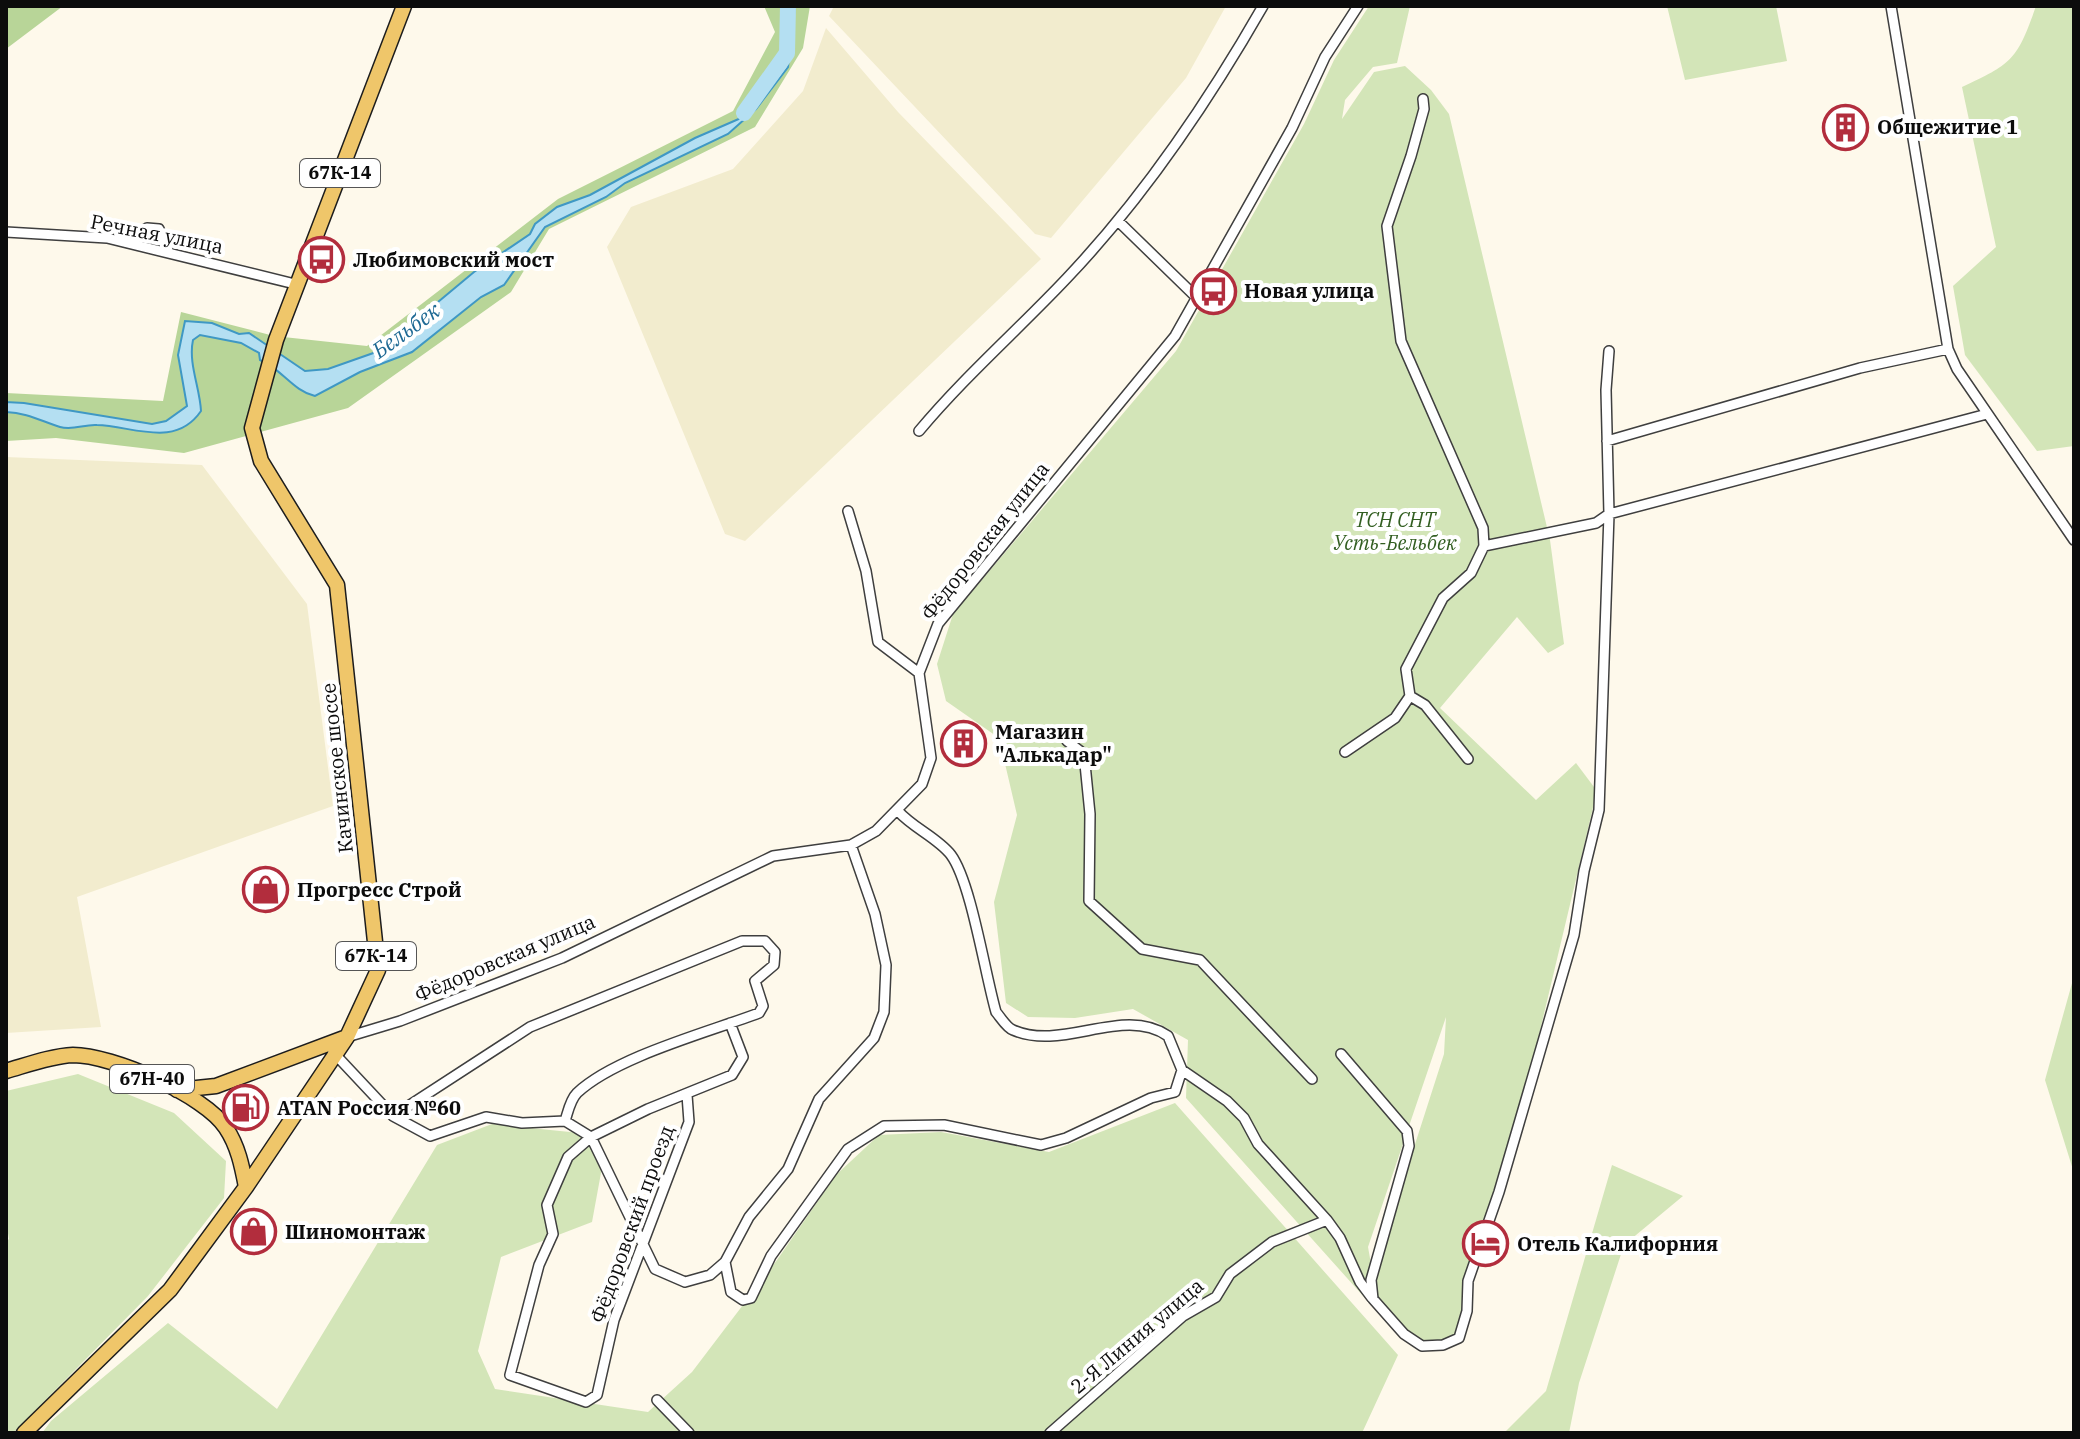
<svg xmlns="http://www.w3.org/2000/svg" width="2080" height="1439" font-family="'IBM Plex Serif',serif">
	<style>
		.farmland { fill: #f2ecce }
		.green { fill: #d3e5b8; fill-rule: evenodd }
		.forest { fill: #b8d598 }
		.water { fill: #b4dff2; stroke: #3f98c4; stroke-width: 2 }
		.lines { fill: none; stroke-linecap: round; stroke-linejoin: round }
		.river { stroke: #b4dff2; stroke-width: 16 }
		.street-casing { stroke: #3f3f3f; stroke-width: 12 }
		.primary-casing { stroke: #1d1d1d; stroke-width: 17 }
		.street { stroke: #fff; stroke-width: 9 }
		.primary { stroke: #efc66a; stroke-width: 14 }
		.labels { text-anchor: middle; stroke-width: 8; stroke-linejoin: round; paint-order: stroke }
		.shield { fill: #fff; stroke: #555; stroke-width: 2 }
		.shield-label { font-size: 18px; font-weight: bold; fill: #0c0c0c }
		.poi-label { font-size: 20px; font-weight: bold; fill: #0c0c0c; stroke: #fff; text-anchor: start }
		.street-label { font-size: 20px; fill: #0c0c0c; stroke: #fff }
		.park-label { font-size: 20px; font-style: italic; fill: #325e21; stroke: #fff }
		.water-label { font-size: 22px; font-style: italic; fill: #1e6994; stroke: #fff }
	</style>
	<rect width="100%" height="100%" fill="#fef9eb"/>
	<path class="farmland" d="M834 6H1226L1186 78 1051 238 1035 234 829 16Z
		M826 28 898 112 1041 259 745 541 725 534 607 247 631 207 733 169 803 91Z
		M6 457 202 465 307 604 333 806 77 897 101 1027 6 1033Z"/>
	<path class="green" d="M1369 6H1410L1397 63 1373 67 1345 100 1342 119 1374 72 1405 66 1431 90 1449 114 1550 540 1564 644 1548 653 1517 617 1440 708 1536 800 1576 763 1597 791 1538 1039 1457 1336C1418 1354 1405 1332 1379 1305L1381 1316 1186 1098 1188 1040 1133 1009 1075 1018 1028 1017 1006 1003 994 902 1017 815 999 738 946 701 937 664 953 614 1176 351 1304 124 1334 60ZM1446 1017 1444 1054 1373 1275 1368 1247Z
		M1667 6H1776L1787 61 1685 80Z
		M2036 6H2074V446L2037 451 1965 355 1953 286 1996 247 1962 87C2013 63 2017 60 2036 6Z
		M2074 976V1173L2045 1080Z
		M78 1074 174 1113 226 1161 224 1198 148 1296 13 1433H6V1242L9 1239 6 1222V1091Z
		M1175 1103 1398 1355 1362 1433H42L51 1421 168 1323 277 1409 437 1145 492 1124 580 1133 603 1162 592 1222 501 1257 478 1351 495 1389 648 1412 692 1372 777 1260 836 1175 879 1135 941 1132 1049 1152Z
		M1612 1165 1683 1196 1624 1245 1579 1383 1569 1433H1504L1546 1391Z"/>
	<path class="forest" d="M6 6H63L6 49Z
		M764 6H810L803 48 755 127 549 229 511 292 348 408 184 453 56 438 6 441V393L163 401 181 312 274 336 367 346 558 199 733 111 775 32Z"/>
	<path class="water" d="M787 6H795L788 67 756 109 728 134 625 183 606 197 545 227 504 285 481 297 412 352 360 372 315 396C293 391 282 369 260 360L259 353 241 343 200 335 193 340C188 363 200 388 201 411 175 449 133 426 97 425 84 424 73 431 60 427 41 421 27 413 6 412V402L24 403 152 424 166 421 187 406 178 355 185 321 212 323 239 334 249 333 305 371 328 369 379 351 474 272 530 234 535 224 557 207 590 195 695 138 741 118 743 106 755 98 780 62 785 52Z"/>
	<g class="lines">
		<path class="river" d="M744 113 787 53 788 6"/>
		<defs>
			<path id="street" d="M1891 6 1948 349 1957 369 2074 540
				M1118 221 1196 297
				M6 232 107 238 299 285
				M131 243 147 228 159 229 168 250
				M919 431C965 376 1018 330 1067 278 1144 197 1208 102 1263 6
				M1607 441 1860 368 1948 349
				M848 511 866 571 878 642 919 673
				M1484 546 1596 523 1609 514 1987 414
				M1410 696 1425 705 1468 759
				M1067 741 1084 754 1090 814 1089 901 1142 949 1200 960 1312 1079
				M1345 752 1395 718 1410 696 1406 669 1443 598 1471 573 1484 546 1483 528 1401 341 1387 226 1411 156 1424 109 1423 99
				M898 811C913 828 938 838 951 855 971 882 985 974 996 1012 1001 1018 1007 1028 1013 1030 1063 1052 1123 1005 1168 1036L1182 1070 1227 1101 1244 1118 1258 1144 1327 1220 1340 1238 1360 1282 1372 1298
				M347 1037 400 1021 562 958 773 856 851 845 876 831 922 784 931 758 919 673 938 624 1175 336 1292 128 1325 57 1358 6
				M333 1052 393 1116 430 1136 486 1117 522 1123 565 1121 591 1137 655 1269 685 1282 710 1275 725 1262 749 1217 788 1169 819 1099 874 1038 884 1012 886 965 875 914 851 845
				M1341 1054 1407 1131 1409 1146 1371 1280 1373 1299 1404 1334 1422 1346 1443 1345 1459 1338 1467 1311 1468 1281 1499 1192 1574 935 1584 871 1599 810 1609 514 1606 390 1609 351
				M687 1095 689 1122 614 1320 597 1395 586 1402 510 1375 539 1265 553 1234 547 1205 568 1157 591 1137 648 1109 732 1075 743 1057 730 1023
				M393 1116 530 1027 742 941H765L775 952 774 965 755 981 763 1006 759 1013C709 1032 615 1057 577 1093 570 1100 568 1112 565 1121
				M725 1262 731 1292 743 1300 751 1298 771 1256 848 1149 884 1126 944 1125 1041 1145 1066 1138 1151 1098 1175 1092 1182 1070
				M657 1400 689 1433
				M1050 1433 1183 1316 1216 1297 1230 1274 1272 1242 1327 1220"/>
			<path id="primary" d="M6 1071C27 1065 51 1056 73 1055 112 1055 205 1095 226 1128 238 1146 242 1166 246 1187
				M177 1090 216 1086 344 1038
				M24 1433 170 1290 246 1187 347 1037 378 970 337 585 261 461 252 428 276 340 404 6"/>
		</defs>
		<use href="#street" class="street-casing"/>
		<use href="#primary" class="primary-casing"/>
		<use href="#street" class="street"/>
		<use href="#primary" class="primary"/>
	</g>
	<defs>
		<symbol id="building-ring" viewBox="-11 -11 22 22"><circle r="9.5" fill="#fff" stroke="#b22d3d" stroke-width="1.5"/><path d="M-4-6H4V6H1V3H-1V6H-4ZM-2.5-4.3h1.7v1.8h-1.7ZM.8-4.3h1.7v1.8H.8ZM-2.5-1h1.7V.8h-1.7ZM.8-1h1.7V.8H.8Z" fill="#b22d3d"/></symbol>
		<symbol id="bus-ring" viewBox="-11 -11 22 22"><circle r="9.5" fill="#fff" stroke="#b22d3d" stroke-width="1.5"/><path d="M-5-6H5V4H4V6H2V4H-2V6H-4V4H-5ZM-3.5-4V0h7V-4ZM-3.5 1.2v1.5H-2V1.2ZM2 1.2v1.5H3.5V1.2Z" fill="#b22d3d"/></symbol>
		<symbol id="shop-ring" viewBox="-11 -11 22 22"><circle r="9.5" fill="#fff" stroke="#b22d3d" stroke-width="1.5"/><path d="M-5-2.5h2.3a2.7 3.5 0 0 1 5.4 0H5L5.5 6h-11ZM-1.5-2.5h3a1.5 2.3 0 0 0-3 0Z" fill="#b22d3d"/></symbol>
		<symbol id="fuel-ring" viewBox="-11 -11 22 22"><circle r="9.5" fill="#fff" stroke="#b22d3d" stroke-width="1.5"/><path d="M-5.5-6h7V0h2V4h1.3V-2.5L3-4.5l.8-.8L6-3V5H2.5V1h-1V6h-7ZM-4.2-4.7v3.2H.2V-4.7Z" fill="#b22d3d"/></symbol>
		<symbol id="hotel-ring" viewBox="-11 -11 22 22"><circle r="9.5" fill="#fff" stroke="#b22d3d" stroke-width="1.5"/><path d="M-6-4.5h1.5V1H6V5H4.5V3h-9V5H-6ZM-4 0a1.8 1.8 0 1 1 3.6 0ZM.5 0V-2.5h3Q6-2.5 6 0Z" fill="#b22d3d"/></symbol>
	</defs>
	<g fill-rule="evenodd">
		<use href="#building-ring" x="1820" y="102" width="51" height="51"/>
		<use href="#bus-ring" x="296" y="234" width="51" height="51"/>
		<use href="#bus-ring" x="1188" y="266" width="51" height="51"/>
		<use href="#building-ring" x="938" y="718" width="51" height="51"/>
		<use href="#shop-ring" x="240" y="864" width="51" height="51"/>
		<use href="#fuel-ring" x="220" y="1082" width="51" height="51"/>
		<use href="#shop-ring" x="228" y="1206" width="51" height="51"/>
		<use href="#hotel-ring" x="1460" y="1218" width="51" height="51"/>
	</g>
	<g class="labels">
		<g class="shield">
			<rect x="300" y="159" width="80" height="28" rx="6"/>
			<rect x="336" y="942" width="80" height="28" rx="6"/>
			<rect x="110" y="1065" width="84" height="28" rx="6"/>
		</g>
		<g class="shield-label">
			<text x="340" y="179">67К-14</text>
			<text x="376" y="962">67К-14</text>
			<text x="152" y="1085">67H-40</text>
		</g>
		<g class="poi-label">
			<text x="1877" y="134">Общежитие 1</text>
			<text x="353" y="267">Любимовский мост</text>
			<text x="1244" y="298">Новая улица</text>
			<text x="995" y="739">Магазин<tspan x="995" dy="23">"Алькадар"</tspan></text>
			<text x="297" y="897">Прогресс Строй</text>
			<text x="277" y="1115">ATAN Россия №60</text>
			<text x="285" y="1239">Шиномонтаж</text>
			<text x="1517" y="1251">Отель Калифорния</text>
		</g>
		<g class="street-label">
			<text transform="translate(157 234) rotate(11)" y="7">Речная улица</text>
			<text transform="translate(985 541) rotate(-52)" y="7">Фёдоровская улица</text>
			<text transform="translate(337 768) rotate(-96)" y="7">Качинское шоссе</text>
			<text transform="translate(505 958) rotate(-23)" y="7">Фёдоровская улица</text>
			<text transform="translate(632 1224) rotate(-70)" y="7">Фёдоровский проезд</text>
			<text transform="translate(1137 1336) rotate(-40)" y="7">2-Я Линия улица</text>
		</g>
		<g class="park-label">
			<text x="1395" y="527">ТСН СНТ<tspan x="1395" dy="23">Усть-Бельбек</tspan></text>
		</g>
		<g class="water-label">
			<text transform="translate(406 330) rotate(-36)" y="8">Бельбек</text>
		</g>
	</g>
	<rect width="2080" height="1439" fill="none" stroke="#0c0c0c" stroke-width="16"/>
</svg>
